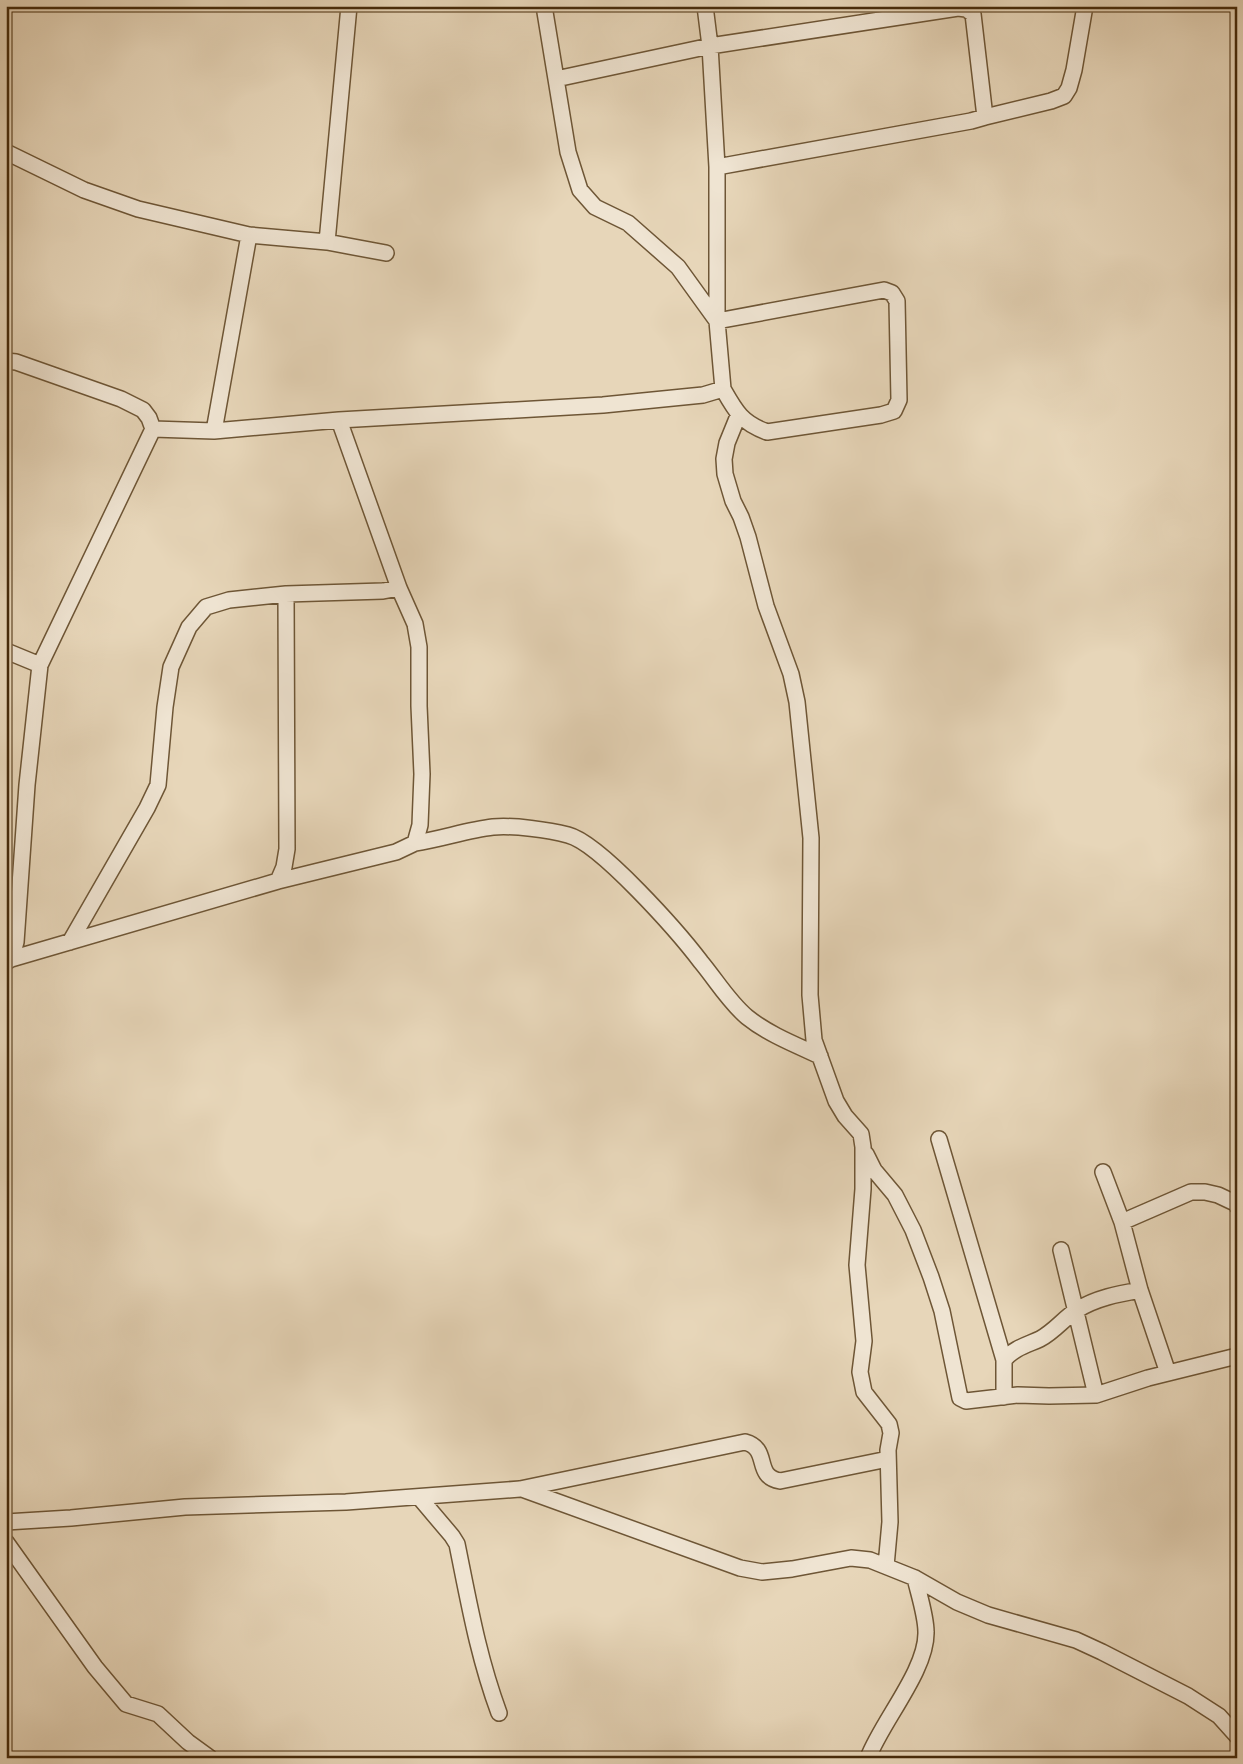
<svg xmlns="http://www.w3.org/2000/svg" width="1243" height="1764" font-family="'IM FELL Double Pica',serif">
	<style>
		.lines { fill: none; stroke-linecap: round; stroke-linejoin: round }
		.minor-casing { stroke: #6e5636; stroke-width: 18 }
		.minor { stroke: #efe4d2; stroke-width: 15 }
	</style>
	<rect width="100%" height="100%" fill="#e7d6b9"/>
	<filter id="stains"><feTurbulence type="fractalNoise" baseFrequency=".004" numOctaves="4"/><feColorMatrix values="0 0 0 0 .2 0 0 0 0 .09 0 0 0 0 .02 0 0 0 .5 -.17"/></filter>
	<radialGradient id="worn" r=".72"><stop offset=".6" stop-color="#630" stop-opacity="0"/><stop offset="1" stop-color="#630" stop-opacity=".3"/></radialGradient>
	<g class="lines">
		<defs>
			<path id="minor" d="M544 6 568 152 580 190 595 207 628 223 678 267 717 321 884 290 892 293 897 301 899 400 894 411 881 415 767 432C742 423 736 412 723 389
				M556 79 710 46 958 8 966 9 973 14 985 117 971 121 717 167
				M985 117 1051 101 1064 96 1069 88 1074 70 1085 6
				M6 152 84 190 138 209 249 235 327 242 386 253
				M327 242 349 6
				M6 361 16 362 121 399 143 410 149 418 153 429
				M738 416 727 443 724 459 725 474 733 501 741 517 748 537 766 606 791 674 797 702 811 838 810 995 814 1040 836 1101 845 1116 861 1134 863 1147V1189L857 1265 864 1341 860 1372 864 1392 889 1424 891 1433 888 1450 890 1522 886 1566
				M339 420 603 405 703 395 723 389 717 321V167L710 46 705 6
				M214 431 249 235
				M6 651 40 665 153 429 214 431 339 420 399 588 415 624 419 647V706L422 774 420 825 415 843 396 852 278 881
				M415 843C442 839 467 830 493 827 513 825 549 830 568 835 600 843 679 933 701 962 716 980 729 1002 747 1017 768 1034 796 1045 820 1056
				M70 942 147 808 158 785 165 707 171 667 189 627 206 607 229 600 286 594 383 591 399 588
				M11 959 278 881 284 867 287 849 286 594
				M6 962 11 959 16 942 27 785 40 665
				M939 1139 1004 1360
				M866 1154 874 1170 895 1195 913 1230 931 1277 942 1311 960 1398 966 1401 1018 1395 1049 1396 1096 1395 1148 1378 1237 1356
				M1103 1172 1122 1222 1140 1290 1168 1373
				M1122 1222 1191 1192H1205L1218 1195 1235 1203 1237 1206
				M1061 1250 1096 1395
				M1004 1397V1360C1014 1348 1027 1345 1040 1339 1055 1331 1064 1318 1077 1310 1096 1298 1118 1294 1140 1290
				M522 1489 740 1568 762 1572 792 1569 851 1558 870 1560 915 1578 957 1602 988 1615 1076 1640 1102 1652 1188 1696 1219 1716 1237 1736
				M419 1497 452 1536 457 1544C469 1603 478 1656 499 1713
				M6 1522 71 1518 185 1507 346 1502 520 1489 745 1442C771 1449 753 1476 780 1481L888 1459
				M6 1542 95 1667 126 1704 158 1714 188 1742 210 1758
				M868 1758C882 1721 927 1670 926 1632 926 1616 919 1595 915 1578"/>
		</defs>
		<use href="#minor" class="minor-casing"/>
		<use href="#minor" class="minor"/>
	</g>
	<rect width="1243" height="1764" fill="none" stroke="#e7d6b9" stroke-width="25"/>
	<rect x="8" y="8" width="1228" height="1749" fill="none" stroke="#462b0b" stroke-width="2.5"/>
	<rect x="12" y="12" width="1218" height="1739" fill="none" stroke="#462b0b"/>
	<rect width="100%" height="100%" filter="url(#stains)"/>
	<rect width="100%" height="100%" fill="url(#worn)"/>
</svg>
